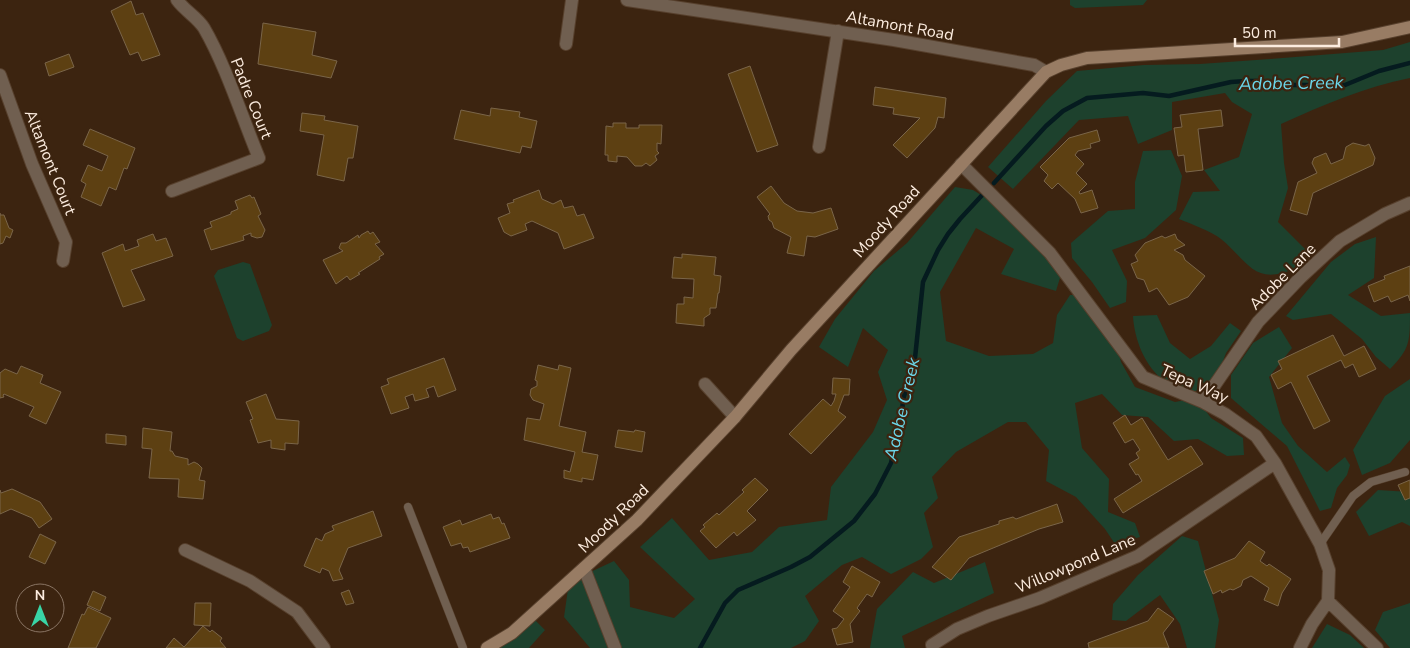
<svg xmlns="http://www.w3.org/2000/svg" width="1410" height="648" font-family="'Nunito Sans',sans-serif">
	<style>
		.green { fill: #1d412d }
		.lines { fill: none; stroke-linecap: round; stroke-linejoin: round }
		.stream { stroke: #051b1f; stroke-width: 4.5 }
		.building { fill: #5d4012; stroke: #7a6549 }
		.lane-casing { stroke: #57402d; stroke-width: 9 }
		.street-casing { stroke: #57402d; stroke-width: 14 }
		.secondary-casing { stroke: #57402d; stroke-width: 14 }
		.lane { stroke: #705f50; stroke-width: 8 }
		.street { stroke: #705f50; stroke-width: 12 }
		.secondary { stroke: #987c64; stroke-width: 12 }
		.labels { text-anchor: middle; stroke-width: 4.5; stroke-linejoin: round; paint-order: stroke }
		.street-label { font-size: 16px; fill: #fcecdf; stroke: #3c2410 }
		.water-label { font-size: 18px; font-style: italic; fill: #6bd6e9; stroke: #3c2410 }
	</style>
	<rect width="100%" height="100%" fill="#3c2410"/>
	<path class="green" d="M1070 0H1147L1143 5 1075 8 1070 5Z
		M1410 42V78C1365 87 1323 105 1281 124L1284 163 1288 188 1278 222 1305 249 1296 268C1254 287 1249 262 1221 239 1211 231 1191 224 1179 219L1193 192 1220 191 1204 170 1239 157 1252 114 1232 102 1225 93 1172 102V130L1138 144 1128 116 1079 120 1013 189 988 167 1046 101 1077 71 1144 65 1200 64 1270 59 1383 50Z
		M1171 150 1182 176 1176 210 1145 238 1112 250 1127 281 1126 302 1110 308 1092 282 1072 258 1071 243 1108 211 1135 209V182L1143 151Z
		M955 187 973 190 1019 218 1063 268 1056 291 1001 274 1014 249 976 228 940 292 946 341 989 356 1033 354 1053 343 1057 315 1070 295H1084L1115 338 1121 362 1135 387 1175 402 1196 398 1211 418 1243 438 1244 455 1227 456 1198 439 1174 441 1148 417 1122 415 1102 394 1075 403 1082 448 1109 479 1108 512 1135 523 1140 537 1115 544 1105 529 1076 497 1046 481 1049 450 1026 422H1008L956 452 932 477 938 498 924 513 933 547 921 559 891 574 862 557 842 565 805 596 819 621 805 641 791 648H590L564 617 569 582 614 561 629 580 630 607 674 618 695 599 640 547 672 518 709 560 752 552 779 527 827 520 831 487 873 432 887 400 878 372 888 350 863 328 848 367 819 347 835 319 874 271 907 243Z
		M1376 237 1374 278 1348 295 1381 316 1410 313C1410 341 1410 349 1390 369L1376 357 1362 339 1331 314 1293 320 1286 316 1331 262 1355 244Z
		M243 262 250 264 272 325 269 331 243 341 237 338 214 276 218 270Z
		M1157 315 1170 343 1190 359 1211 346 1230 323 1241 331 1226 353 1219 372 1208 385 1189 394C1181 389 1172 386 1165 381 1145 368 1134 338 1133 316Z
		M1279 327 1292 348 1269 377 1282 423 1298 446 1327 472 1345 457 1350 465 1347 475 1337 488 1331 508 1320 511 1287 446 1231 398V375L1253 343Z
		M1410 379V440L1390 463 1362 475 1353 450 1385 396Z
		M1378 490 1410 492V526L1402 522 1369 536 1356 512Z
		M1182 536 1198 541 1219 620 1215 648H1187L1180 624 1160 595 1126 621 1112 620 1113 604 1138 575Z
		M985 562 994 593 902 636 905 648H870L877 609 913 572 934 583Z
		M1410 603V648H1390L1375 630 1383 612Z
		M534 619 545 630 529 648H494Z
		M1327 624 1350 635 1364 648H1312Z"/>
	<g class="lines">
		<path class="stream" d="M994 183 1046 126 1063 111 1087 98 1143 93 1169 96 1231 82 1246 81H1263L1294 85H1345L1379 71 1410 63
			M700 648 725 603 738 590 791 567 810 557 854 521 875 494 891 463 902 413 903 400 915 358 923 282 938 250 948 234 960 219 985 192"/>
	</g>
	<path class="building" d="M131 1 136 15 143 13 160 55 142 61 138 52 130 55 111 11Z
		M263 23 316 32 312 55 337 61 331 78 258 64Z
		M69 54 74 67 49 76 45 63Z
		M750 66 778 145 757 152 728 74Z
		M875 87 946 98 944 118 938 117 935 128 907 158 893 145 920 118 893 114 894 108 873 105Z
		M491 108 520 112 519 117 537 121 531 148 522 146 520 153 454 139 461 110 490 116Z
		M1221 110 1223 126 1198 129 1203 170 1186 172 1184 155 1178 156 1174 128 1182 127 1180 115Z
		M302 113 325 116 324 120 358 126 353 158H348L344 181 317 175 324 135 300 131Z
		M613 123H626V128H639V125H662L661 144 657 143V151L659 153 655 156 657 160 650 166 646 163 642 166H635L627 157 617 156V162L608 161V155H605L606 126 613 127Z
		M90 129 135 148 127 169 124 168 116 190 109 187 101 206 81 197 86 184 81 181 88 165 102 171 108 156 83 145Z
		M1097 130 1100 141 1090 144 1091 148 1078 151 1075 155 1084 164 1076 173 1087 184 1079 192 1080 194 1092 190 1098 208 1081 213 1075 199 1058 183 1052 189 1044 181 1048 175 1040 167 1069 138Z
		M1353 143 1365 146 1369 144 1375 158 1373 165 1313 193 1307 215 1290 210 1298 182 1317 173 1312 163 1314 158 1326 153 1331 164 1343 159 1346 147Z
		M771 186 784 203 797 211 813 213 831 208 838 229 815 237 807 236 804 256 787 253 791 237 774 228 772 222 769 220 768 216 770 214 757 197Z
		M539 190 542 199 553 204 561 200 564 208 573 206 577 216 584 214 594 238 564 249 558 233 532 221 525 224 527 230 511 236 504 232 498 218 510 213 507 204 514 202 513 200Z
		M250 195 252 198 254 197 261 214 258 216 265 230 262 237 257 238 251 236V233L243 236 244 240 211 250 204 230 212 227 210 222 231 214V212L238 209 235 201Z
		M0 213V215H4L9 228 13 230 10 238 6 236 3 243 0 244Z
		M368 231 370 234 373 232 380 242 375 244 384 254 379 257 380 259 358 273 360 274 350 280 347 276 336 284 323 260 343 251 339 248 341 243H346L358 235 359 238 361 235Z
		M153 234 156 241 166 238 173 256 131 270 145 300 123 307 102 253 123 244 125 251 139 246 137 240Z
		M1175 234 1177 239 1185 245 1174 250 1183 255 1185 260 1205 276 1188 297 1169 305 1157 288 1149 292 1144 280 1137 278 1131 264 1138 261 1135 255 1145 243 1162 236 1165 238Z
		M682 254 716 257 714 275 721 276 719 293H718L716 308H710V314L704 318V326L676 323 677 304H684V297L693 298 694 279 672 278 674 257 682 258Z
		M1410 266V301L1408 295 1391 302 1388 296 1374 302 1368 286 1385 279 1384 276Z
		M1333 335 1344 356 1364 346 1376 369 1359 377 1353 364 1345 368 1341 360 1307 376 1330 421 1314 429 1291 382 1278 389 1271 375 1282 369 1278 361Z
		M444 358 456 390 438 397 434 386 426 389 429 397 415 401 413 394 405 397 409 408 391 414 381 387 389 384 387 379Z
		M538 365 558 370 559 365 571 368 559 426 586 432 582 452 598 455 593 480 582 478V482L564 478V470L570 472 575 452 524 440 527 418 540 420 544 404 533 400 530 395 531 389 537 386V381L535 380Z
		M21 366 43 375 40 383 61 392 46 424 29 416 34 407 4 394 3 395 4 397 0 398V373L5 369 17 374Z
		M833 378 850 379 849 395H844L838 411 846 417 811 454 789 434 823 399 831 406 834 401 836 394H832Z
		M266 394 276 419 299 421 298 444 285 443V450L271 448V440L258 443 250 420 253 419 246 402Z
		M1125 415 1131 425 1142 418 1168 460 1191 446 1203 464 1123 513 1114 499 1142 481 1138 474 1136 475 1129 464 1139 458 1136 453 1140 450 1133 439 1125 443 1113 423Z
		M143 428 172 432 170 451H172L175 456 188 459V465L194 462 198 464 202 468 199 480 205 481 203 499 178 497 179 479 149 478 152 449 142 448Z
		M618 430 634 432 635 430 645 432 642 452 615 447Z
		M106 434 126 436V445L106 443Z
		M755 478 768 490 747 511 756 520 737 536 734 532 716 548 700 531 705 527 703 525 717 513 719 515 744 492 742 490Z
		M1410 480V498L1405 500 1398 485Z
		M12 489 40 502 52 519 39 528 32 518 11 509 0 514V490L1 493Z
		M1057 504 1063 522 1039 529 969 558 951 580 932 567 959 537 999 524V521L1013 517 1016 519Z
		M373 511 382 536 348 548 339 570 343 579 333 581 329 571 322 568 320 573 304 566 316 538 322 541 325 534 334 530 332 526Z
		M491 514 493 519 499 517 502 524 504 523 510 538 470 552 468 547 463 548 461 543 451 546 443 527 460 520 462 525Z
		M40 534 56 542 45 564 29 557Z
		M1249 541 1265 552 1260 561 1267 566 1269 564 1291 579 1282 593 1278 606 1264 600 1269 588 1251 576 1243 580 1241 586 1233 590 1230 589 1222 593 1221 590 1213 594 1204 571 1235 558Z
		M852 566 880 582 872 597 867 594 857 608 860 611 850 624 853 642 837 645 832 629 837 628 844 619 833 611 850 587 843 582Z
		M349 590 354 603 346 605 341 593Z
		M93 591 106 597 100 611 87 605Z
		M195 603H211L210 626 194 625Z
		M88 607 111 618 96 648H68L82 614 84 615Z
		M1158 608 1174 619 1163 633 1169 648H1089L1088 643 1148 621Z
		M203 626 210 632 212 630 222 638 220 641 226 648H166L174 638 184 647Z"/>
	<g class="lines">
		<defs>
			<path id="lane" d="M408 507 463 648
				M1320 544 1353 496 1371 482 1405 472"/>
			<path id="street" d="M627 0 894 40 1034 65 1046 72
				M566 44 572 0
				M0 75 32 164 66 242 63 261
				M819 147 838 31
				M961 164 1050 253 1143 377 1203 402 1225 414 1256 436 1275 463 1320 544 1329 570 1328 601 1377 648
				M172 191 259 158C242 117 226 66 204 28 197 17 185 11 177 0
				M705 384 735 417
				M1203 402 1258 322 1301 277 1340 241 1385 214 1410 203
				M185 550 250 581 297 612 324 648
				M584 568 615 648
				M933 648 932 645 957 629 988 616 1040 598 1138 556 1275 463
				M1300 648 1312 624 1328 601"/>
			<path id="secondary" d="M487 648 512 633 637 520 735 417 791 350 1046 72 1061 65 1087 58 1342 42 1410 27"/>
		</defs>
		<use href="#lane" class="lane-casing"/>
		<use href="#street" class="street-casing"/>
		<use href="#secondary" class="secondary-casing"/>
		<use href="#lane" class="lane"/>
		<use href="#street" class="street"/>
		<use href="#secondary" class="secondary"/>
	</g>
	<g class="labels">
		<g class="street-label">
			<text transform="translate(900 25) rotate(10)" y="6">Altamont Road</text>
			<text transform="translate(252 98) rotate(68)" y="6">Padre Court</text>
			<text transform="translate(51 162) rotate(68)" y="6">Altamont Court</text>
			<text transform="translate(886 221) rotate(-48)" y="6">Moody Road</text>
			<text transform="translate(1282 276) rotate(-45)" y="6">Adobe Lane</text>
			<text transform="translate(1195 383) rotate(24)" y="6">Tepa Way</text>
			<text transform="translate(613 518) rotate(-44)" y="6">Moody Road</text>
			<text transform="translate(1075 563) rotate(-23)" y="6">Willowpond Lane</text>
		</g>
		<g class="water-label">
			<text transform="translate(1291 83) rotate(-1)" y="6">Adobe Creek</text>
			<text transform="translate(902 409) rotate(-77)" y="6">Adobe Creek</text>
		</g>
	</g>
	<g transform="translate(40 608)"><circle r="24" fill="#3c2410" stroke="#897463"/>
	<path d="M0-4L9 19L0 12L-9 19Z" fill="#39d4a5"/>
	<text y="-8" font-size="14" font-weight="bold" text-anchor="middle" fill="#fcecdf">N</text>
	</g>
	<path d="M1235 38v8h104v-8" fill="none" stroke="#fcecdf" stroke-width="2.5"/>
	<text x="1242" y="38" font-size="15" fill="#fcecdf" stroke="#3c2410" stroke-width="4" paint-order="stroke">50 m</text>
</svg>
